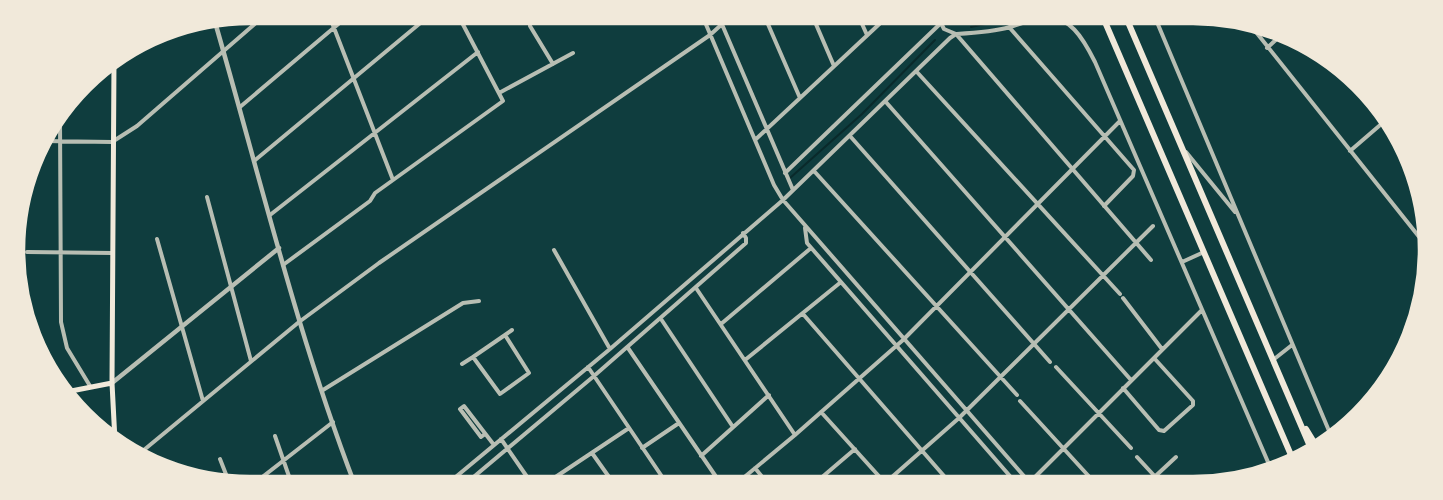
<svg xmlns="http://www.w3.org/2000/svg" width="1443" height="500" font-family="'Fira Sans',sans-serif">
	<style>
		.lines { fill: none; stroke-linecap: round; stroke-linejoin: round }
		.stream { stroke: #0a2a2b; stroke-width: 2 }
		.minor { stroke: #b8beb3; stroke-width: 4 }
		.tertiary { stroke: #b8beb3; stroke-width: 4.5 }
		.secondary { stroke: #f1e9da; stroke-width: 5 }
		.motorway { stroke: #f1e9da; stroke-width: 6 }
		.rim { fill: none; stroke: #f1e9da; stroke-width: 2.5 }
	</style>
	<rect width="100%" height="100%" fill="#0f3d3e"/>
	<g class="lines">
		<path class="stream" d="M971 27 1027 15
			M790 178 862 114 935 40"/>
		<path class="minor" d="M329 15 393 180
			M702 15 774 185 783 200 1030 483
			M718 15 793 190
			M764 15 800 98
			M812 15 834 66
			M858 15 867 35
			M943 15 942 25 944 29 956 34 1151 260
			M1154 15 1332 438
			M1248 22 1424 243
			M530 26 553 64
			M1009 27 1134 170 1133 176 1104 206
			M1267 48 1280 36
			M916 71 1120 294
			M499 93 573 53
			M1364 95 1398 137
			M885 101 1131 380
			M240 107 349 15
			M60 119 61 322 67 348 90 386
			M850 136 1050 362
			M755 140 889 15
			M43 141 112 142 137 126 265 15
			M1350 151 1386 120
			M1186 152 1235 212
			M254 161 430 15
			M814 171 1017 395
			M785 173 942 22
			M207 197 251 361
			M270 215 478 52
			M805 228 807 243 1016 483
			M157 239 203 401
			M554 250 610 349
			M27 252 112 253
			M1182 262 1204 252
			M283 265 370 201 375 193 503 101 458 15
			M696 288 795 435
			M1123 298 1162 349
			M803 314 951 484
			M661 319 733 427
			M721 324 811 248
			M505 335 529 373 500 394 473 357Z
			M505 335 512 330
			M628 348 721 484
			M745 360 841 282
			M1273 360 1292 345
			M462 364 473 357
			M588 367 667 484
			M1056 367 1131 448
			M1123 388 1159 430 1164 431 1193 405V401L1154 358
			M323 390 463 303 479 301
			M1020 401 1095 483
			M821 412 886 484
			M485 434 481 437 460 409 464 406 494 445
			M275 436 292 485
			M501 439 532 484
			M642 448 679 423
			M592 453 614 484
			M139 454 299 322 379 263 710 35 732 15
			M701 456 769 395
			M1137 457 1161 483
			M220 459 229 482
			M755 468 768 484
			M556 477 561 484
			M1029 483 1202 310
			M1148 483 1176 457
			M545 484 629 428
			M736 484 795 435 903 340 1120 121
			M814 484 855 449
			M884 484 959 418 1153 226
			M252 485 333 422
			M446 485 610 349 783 200 950 38 956 34C974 33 993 32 1010 27 1020 24 1030 20 1040 18 1069 12 1084 40 1095 62L1271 469
			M464 485 594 376 746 243V238L743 233"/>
		<path class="tertiary" d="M215 22C260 177 297 334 355 485
			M112 383 279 248"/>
		<path class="secondary" d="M114 62 112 383 115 441
			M66 392 112 383"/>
		<path class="motorway" d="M1102 15 1294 462
			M1125 15 1312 451
			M1306 429 1317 447"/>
	</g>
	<path d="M0 0H1443V500H0ZM250 24H1193A226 226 0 0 1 1419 250V250A226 226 0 0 1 1193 476H250A226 226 0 0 1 24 250V250A226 226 0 0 1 250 24Z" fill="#f1e9da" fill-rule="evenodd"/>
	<path class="rim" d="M250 24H1193A226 226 0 0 1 1419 250V250A226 226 0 0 1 1193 476H250A226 226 0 0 1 24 250V250A226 226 0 0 1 250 24Z"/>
</svg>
